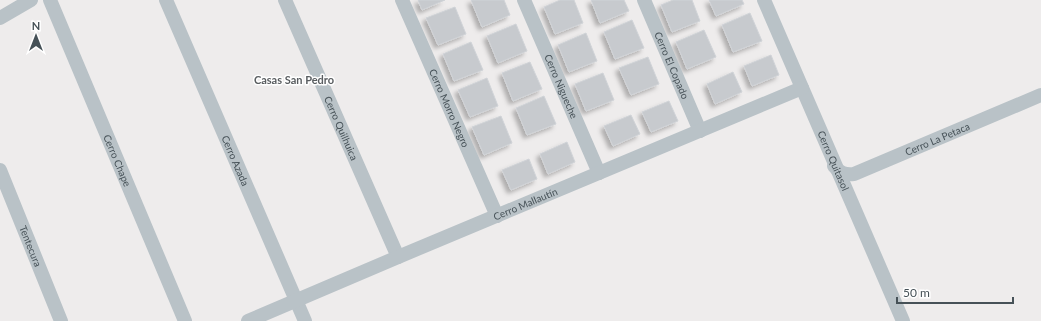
<svg xmlns="http://www.w3.org/2000/svg" width="1041" height="321" font-family="Lato,sans-serif">
	<style>
		.building { fill: #c7cace; stroke: #d0d3d7; filter: url(#shadow) }
		.lines { fill: none; stroke-linecap: round; stroke-linejoin: round }
		.minor { stroke: #b9c2c7; stroke-width: 14 }
		.labels { text-anchor: middle; stroke-width: 3; stroke-linejoin: round; paint-order: stroke }
		.street-label { font-size: 10px; fill: #465157; stroke: #fff }
		.neighbourhood-label { font-size: 11px; font-weight: bold; fill: #595d60; stroke: #fff }
	</style>
	<defs>
		<filter id="shadow"><feDropShadow dx="-3.5" dy="3.5" stdDeviation="2" flood-color="#0004"/></filter>
	</defs>
	<rect width="100%" height="100%" fill="#eeecec"/>
	<path class="building" d="M418 0H445L422 10Z
		M471 0H504L510 15 482 27Z
		M560 0H574L583 23 555 34 544 7Z
		M591 0H624L629 11 600 23Z
		M673 0H692L700 21 672 32 661 5Z
		M709 0H742L744 4 716 16Z
		M455 7 466 34 438 45 426 18Z
		M750 13 762 41 733 52 722 25Z
		M632 20 644 48 615 59 604 32Z
		M516 24 527 51 498 63 487 36Z
		M704 30 716 57 687 69 676 42Z
		M586 33 597 61 569 72 558 45Z
		M471 42 483 70 454 81 443 54Z
		M771 55 779 75 752 86 744 66Z
		M648 57 659 84 631 95 619 68Z
		M530 62 542 89 513 101 502 73Z
		M733 72 742 92 715 104 707 84Z
		M603 73 614 100 586 111 575 84Z
		M487 78 498 106 470 117 458 90Z
		M544 96 556 124 527 135 516 108Z
		M669 101 678 121 651 132 642 112Z
		M631 115 640 134 613 146 604 126Z
		M501 116 512 143 484 155 472 127Z
		M567 142 575 162 548 174 540 154Z
		M529 159 537 179 511 190 502 170Z"/>
	<g class="lines">
		<g class="minor">
			<path id="s1" d="M50 0 185 321"/>
			<path id="s2" d="M166 0 305 321"/>
			<path id="s3" d="M285 0 398 257"/>
			<path id="s4" d="M402 0 497 216"/>
			<path id="s5" d="M524 0 599 173"/>
			<path id="s6" d="M644 0 700 131"/>
			<path id="s7" d="M764 0 903 321"/>
			<path d="M0 18 31 0"/>
			<path id="s8" d="M834 166C840 173 845 175 854 174L1041 95"/>
			<path id="s9" d="M0 170 61 321"/>
			<path id="s10" d="M248 321 398 257 802 88"/>
		</g>
	</g>
	<g class="labels">
		<g class="street-label">
			<text dy="4" stroke="none"><textPath href="#s6" startOffset="71">Cerro El Copado</textPath></text>
			<text dy="4" stroke="none"><textPath href="#s5" startOffset="94">Cerro Nigueche</textPath></text>
			<text dy="4" stroke="none"><textPath href="#s4" startOffset="118">Cerro Morro Negro</textPath></text>
			<text dy="4" stroke="none"><textPath href="#s3" startOffset="140">Cerro Quilhuica</textPath></text>
			<text dy="4" stroke="none"><textPath href="#s8" startOffset="113">Cerro La Petaca</textPath></text>
			<text dy="4" stroke="none"><textPath href="#s1" startOffset="174">Cerro Chape</textPath></text>
			<text dy="4" stroke="none"><textPath href="#s2" startOffset="175">Cerro Azada</textPath></text>
			<text dy="4" stroke="none"><textPath href="#s7" startOffset="175">Cerro Quitasol</textPath></text>
			<text dy="4" stroke="none"><textPath href="#s10" startOffset="301">Cerro Mallautín</textPath></text>
			<text dy="4" stroke="none"><textPath href="#s9" startOffset="82">Tentecura</textPath></text>
		</g>
		<g class="neighbourhood-label">
			<text x="294" y="84">Casas San Pedro</text>
		</g>
	</g>
	<g transform="translate(36 36)" stroke="#ffffff" stroke-width="3" paint-order="stroke">
	<path d="M0-3L7 15L0 10L-7 15Z" fill="#465157"/>
	<text y="-6" font-size="11" font-weight="bold" text-anchor="middle" fill="#465157">N</text>
	</g>
	<path d="M897 297v6h116v-6" fill="none" stroke="#465157" stroke-width="2"/>
	<text x="903" y="297" font-size="12" fill="#465157" stroke="#ffffff" stroke-width="3" paint-order="stroke">50 m</text>
</svg>
